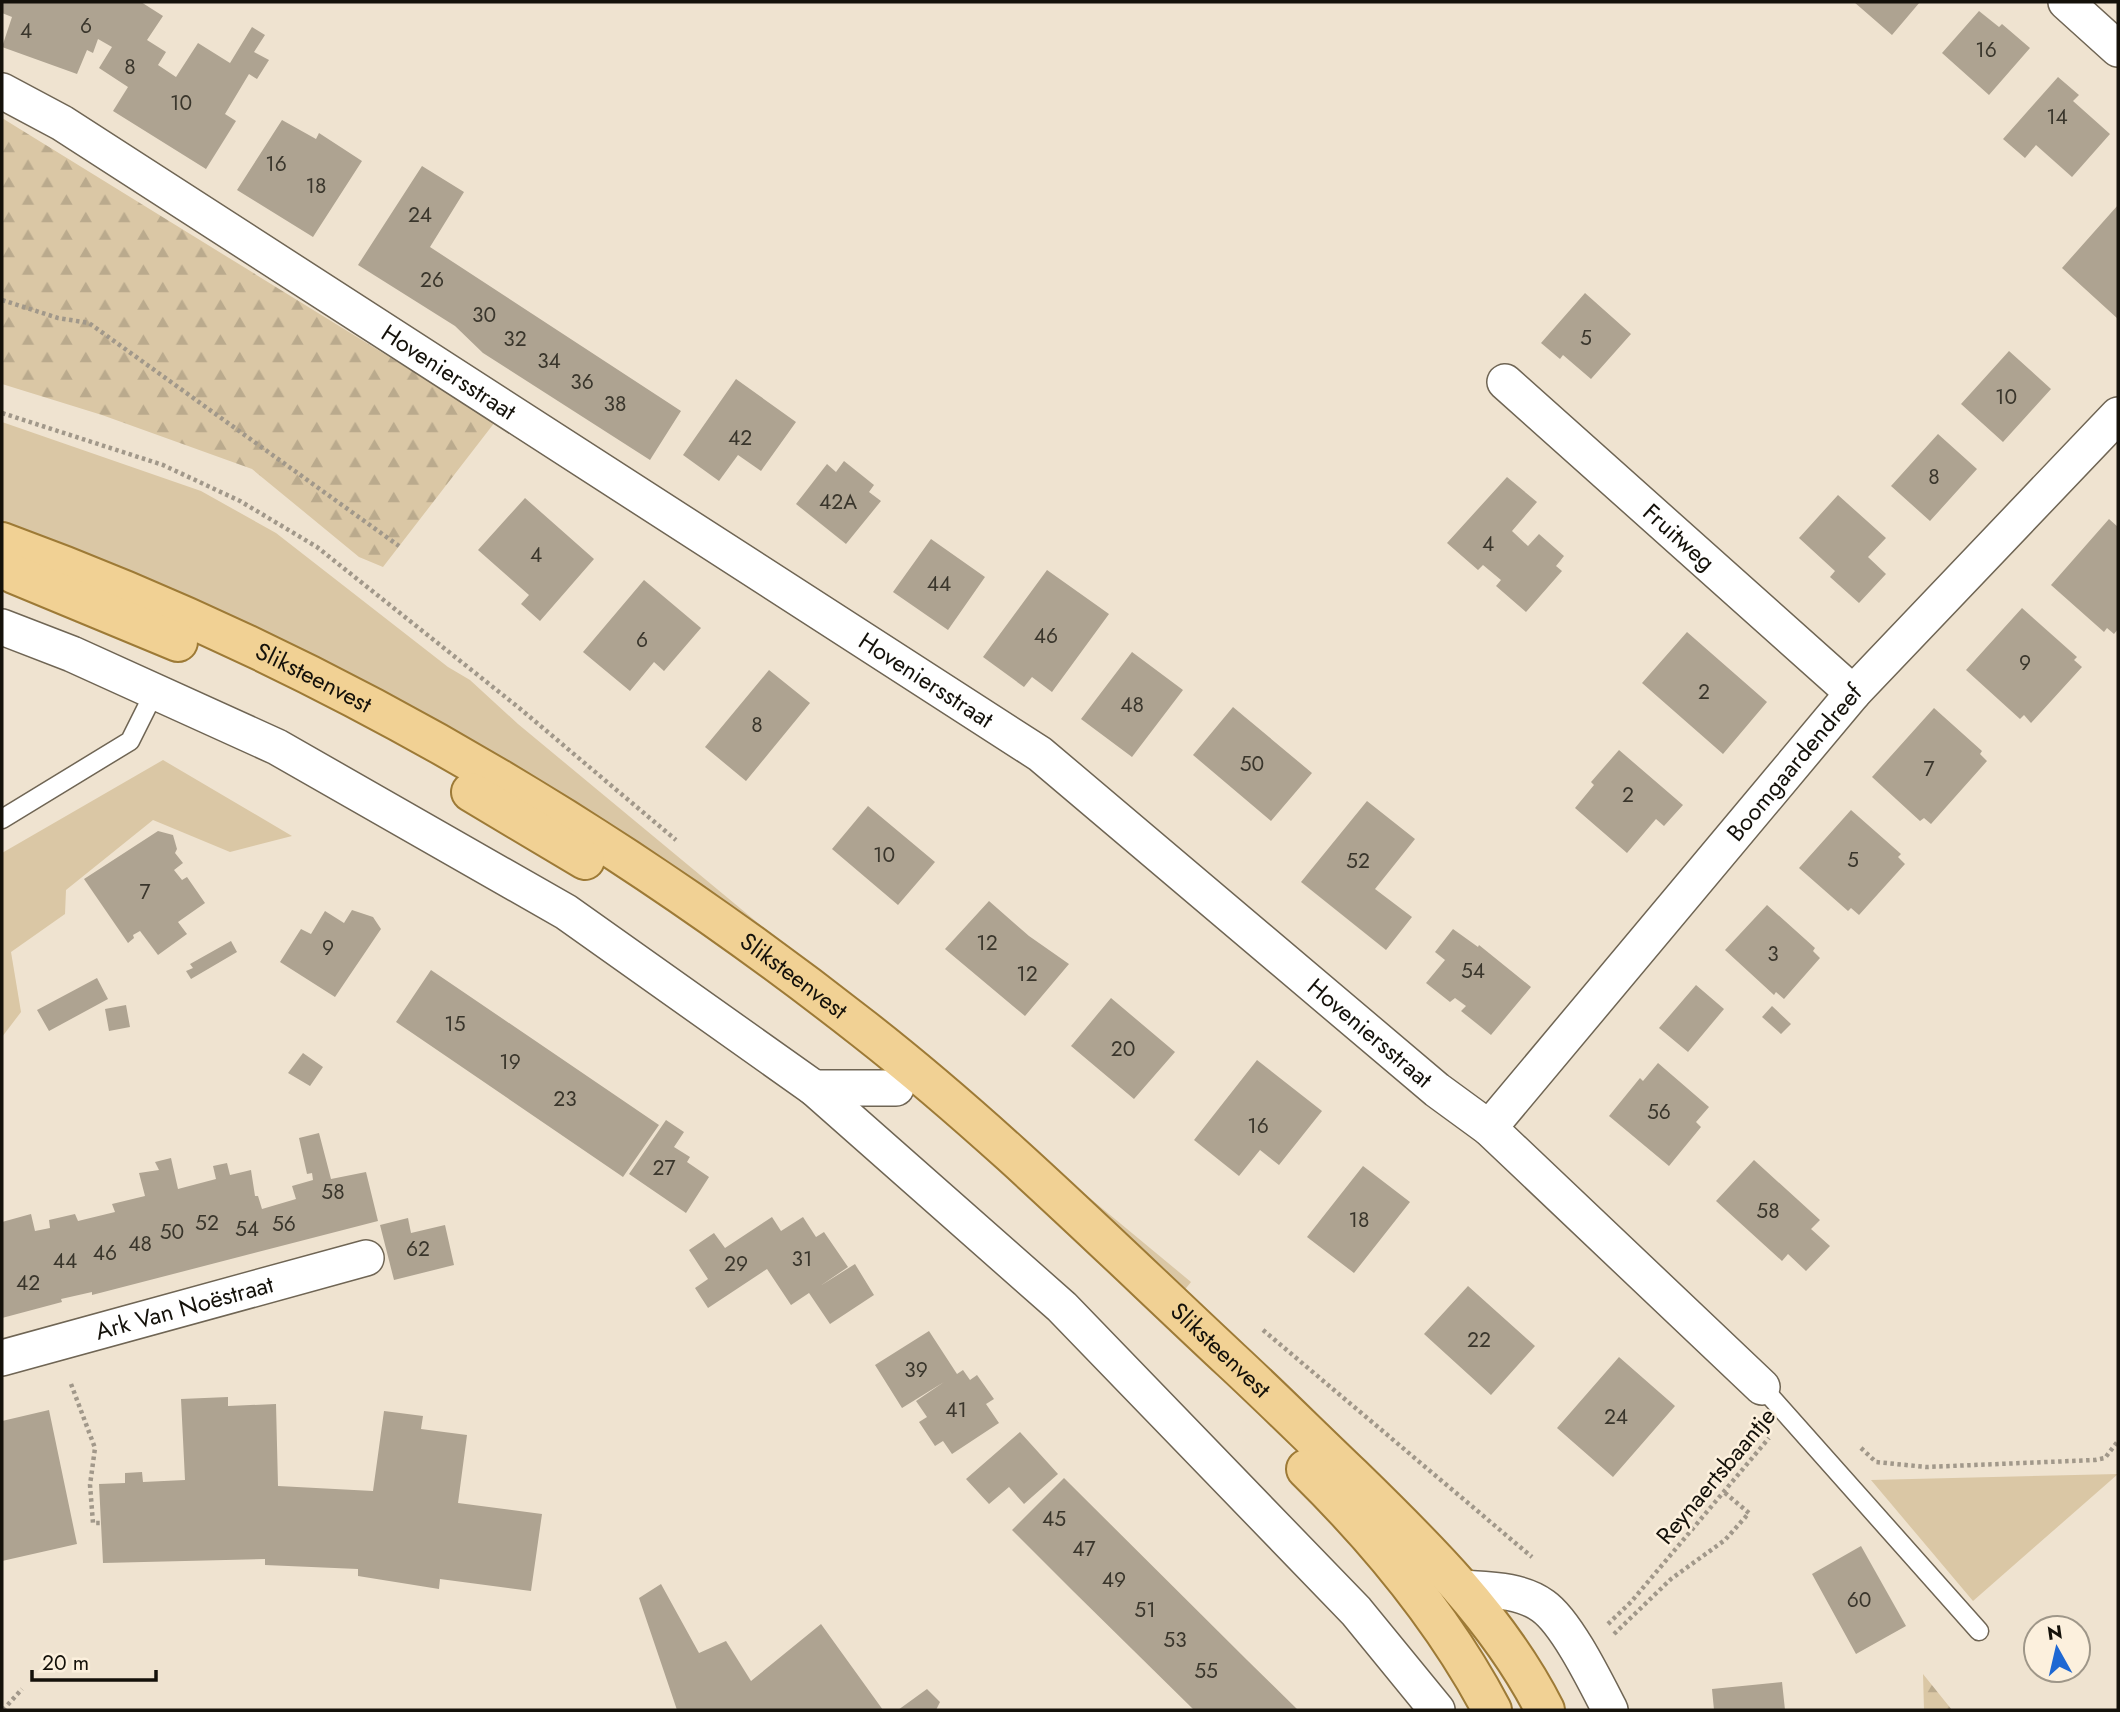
<svg xmlns="http://www.w3.org/2000/svg" width="2120" height="1712" font-family="Jost,sans-serif">
	<style>
		.grass { fill: #dac7a5 }
		.forest { fill: url(#forest-firs) }
		.building { fill: #aea391 }
		.lines { fill: none; stroke-linecap: round; stroke-linejoin: round }
		.service-casing { stroke: #6f6554; stroke-width: 21 }
		.minor-casing { stroke: #6f6554; stroke-width: 38 }
		.primary-casing { stroke: #9d7a36; stroke-width: 42 }
		.path { stroke: #a1988a; stroke-width: 4.5; stroke-dasharray: 3.5 3.5; stroke-linecap: butt }
		.service { stroke: #fff; stroke-width: 18 }
		.minor { stroke: #fff; stroke-width: 35 }
		.primary { stroke: #f1d194; stroke-width: 38 }
		.labels { text-anchor: middle; stroke-width: 5; stroke-linejoin: round; paint-order: stroke }
		.number-label { font-size: 21px; fill: #3a362c }
		.street-label { font-size: 24px; fill: #14110a; stroke: #fcf0dd }
	</style>
	<defs>
		<pattern id="forest-firs" width="22" height="20" patternUnits="userSpaceOnUse" patternTransform="scale(1.75)"><rect width="22" height="20" fill="#dac7a5"/><path d="M5 1l3.5 6h-7zM16 11l3.5 6h-7z" fill="#baaa8d"/></pattern>
	</defs>
	<rect width="100%" height="100%" fill="#efe3d0"/>
	<path class="grass" d="M2 422 201 491 276 533 448 667 470 680 518 724 1191 1282 1179 1297 759 934 2 530Z
		M163 760 292 836 230 852 153 820 66 890 65 914 11 952 21 1012 2 1037V853Z
		M2118 1474 1973 1601 1871 1480Z"/>
	<path class="forest" d="M2 118 495 422 383 567 359 557 252 469 102 415 2 384Z
		M1923 1674 1952 1710H1924Z"/>
	<path class="building" d="M2 2H141L163 16 147 40 166 52 158 65 176 77 198 43 230 63 252 27 265 35 254 52 269 60 257 79 249 74 225 114 236 121 206 169 113 111 128 87 99 68 112 47 98 39 93 53 87 50 77 74 2 47 12 17 2 13Z
		M1854 2H1920L1892 35Z
		M1979 11 1999 27 2002 24 2030 48 1989 95 1942 53Z
		M2058 77 2079 95 2073 101 2110 134 2072 177 2036 145 2025 158 2003 139Z
		M282 120 316 139 319 133 362 161 313 237 237 190Z
		M422 166 464 192 430 247 681 411 650 460 483 353 455 326 358 265Z
		M2118 205V319L2062 268Z
		M1585 293 1631 334 1591 379 1563 355 1560 359 1541 343Z
		M2009 351 2051 389 2003 442 1961 404Z
		M736 379 796 422 761 471 738 455 719 481 683 455Z
		M1938 434 1977 469 1930 521 1891 486Z
		M844 461 874 485 869 492 881 501 846 544 796 504 827 464 836 472Z
		M1507 477 1537 502 1512 531 1528 546 1539 534 1564 556 1556 566 1562 571 1526 612 1496 586 1501 580 1483 565 1478 570 1447 543Z
		M1838 495 1886 538 1868 557 1886 574 1859 603 1830 577 1835 571 1799 538Z
		M525 498 594 559 540 621 521 604 529 595 478 550Z
		M2109 519 2118 527V629L2114 634 2107 628 2104 632 2051 585Z
		M931 539 985 577 948 630 893 592Z
		M1047 570 1109 614 1052 692 1032 677 1024 687 983 657Z
		M644 580 701 628 664 671 654 662 630 691 583 652Z
		M2022 608 2077 657 2074 660 2082 667 2031 723 2024 715 2020 719 1966 670Z
		M1687 632 1767 702 1723 754 1642 683Z
		M1132 652 1183 690 1132 757 1081 719Z
		M769 670 810 703 746 781 705 747Z
		M1233 707 1312 773 1271 821 1193 755Z
		M1934 708 1982 751 1980 754 1987 761 1931 824 1924 818 1920 821 1872 777Z
		M1619 750 1683 805 1664 826 1656 819 1627 853 1575 808 1594 785 1591 782Z
		M1367 801 1415 839 1375 889 1412 917 1386 950 1301 882Z
		M868 806 935 862 898 905 832 849Z
		M1851 810 1901 854 1898 857 1905 864 1859 915 1851 908 1848 911 1799 868Z
		M158 831 173 835 177 849 175 853 183 863 174 870 182 880 187 877 205 903 178 922 187 934 158 955 140 931 133 935 134 938 128 943 84 879Z
		M989 901 1029 936 1069 964 1025 1016 945 949Z
		M1767 905 1815 948 1813 951 1820 958 1784 999 1776 992 1774 995 1725 950Z
		M352 910 373 917 381 929 335 997 280 962 301 929 311 934 325 911 344 923Z
		M1453 929 1478 947 1479 945 1531 987 1491 1035 1461 1011 1466 1006 1455 998 1450 1002 1426 983 1445 960 1435 952Z
		M231 941 237 952 191 979 186 971 193 968 190 964Z
		M431 970 659 1125 623 1177 396 1022Z
		M97 978 108 999 49 1031 37 1010Z
		M1696 985 1724 1009 1688 1052 1659 1028Z
		M1111 998 1175 1052 1134 1099 1071 1046Z
		M126 1005 130 1027 109 1031 105 1009Z
		M1772 1006 1791 1024 1781 1034 1762 1017Z
		M303 1053 323 1067 310 1086 288 1073Z
		M1257 1060 1322 1111 1279 1165 1260 1150 1239 1176 1194 1140Z
		M1658 1063 1709 1107 1696 1122 1701 1127 1669 1166 1609 1116 1640 1078 1643 1081Z
		M666 1120 684 1132 674 1147 690 1157 687 1162 709 1177 686 1213 629 1174Z
		M319 1133 331 1179 366 1172 378 1221 92 1295V1292L61 1299 62 1302 2 1318V1222L31 1214 35 1231 50 1228 49 1220 75 1214 78 1221 115 1212 112 1204 145 1196 139 1173 159 1170 155 1162 171 1158 178 1189 216 1179 213 1166 227 1163 230 1175 251 1170 255 1196H258L262 1209 296 1199 292 1186 313 1180 312 1173 307 1174 299 1138Z
		M1754 1160 1820 1220 1811 1229 1830 1246 1806 1271 1788 1254 1782 1261 1716 1201Z
		M1363 1166 1410 1202 1354 1273 1307 1237Z
		M772 1217 781 1231 803 1217 816 1237 824 1232 848 1267 820 1286 855 1264 874 1295 830 1324 809 1293 791 1305 767 1269 708 1308 695 1288 708 1279 689 1250 714 1233 725 1248Z
		M408 1218 411 1233 445 1225 454 1265 394 1280 380 1225Z
		M1468 1286 1535 1346 1491 1395 1424 1334Z
		M929 1331 957 1374 963 1370 970 1380 977 1375 994 1399 986 1404 999 1423 952 1454 943 1441 935 1446 919 1422 927 1417 916 1401 944 1382 902 1408 875 1365Z
		M1619 1357 1675 1406 1613 1477 1557 1428Z
		M228 1397V1406L276 1404 278 1486 373 1491 384 1411 423 1416 421 1429 467 1435 458 1503 542 1514 531 1591 440 1579 439 1589 358 1576V1569L265 1565V1559L103 1563 99 1484 125 1483V1473L142 1472 143 1482 185 1480 181 1399Z
		M49 1410 77 1544 2 1561V1421Z
		M1020 1432 1058 1474 1024 1504 1009 1487 989 1504 966 1479Z
		M1064 1478 1247 1660 1298 1710H1194L1073 1591 1012 1530Z
		M1861 1546 1906 1626 1856 1654 1812 1574Z
		M661 1584 699 1653 726 1641 751 1681 821 1624 883 1710H677L639 1598Z
		M1782 1682 1785 1710H1714L1712 1689Z
		M927 1689 940 1702 936 1710H898Z"/>
	<g class="lines">
		<defs>
			<path id="service" d="M2 819 130 741 155 691
				M1762 1387 1979 1631"/>
			<g id="minor">
				<path d="M2066 2 2118 49"/>
				<path id="s1" d="M2 91 62 123 1040 754 1437 1090 1489 1128 1762 1387"/>
				<path id="s2" d="M1505 382 1853 693"/>
				<path d="M2 627 72 654 277 747 566 912 814 1088 1062 1307 1356 1611 1437 1710"/>
				<path d="M814 1088H896"/>
				<path id="s3" d="M1489 1128 1853 693 2118 415"/>
				<path id="s4" d="M2 1358 366 1258"/>
				<path d="M1460 1588C1487 1590 1520 1589 1543 1606 1567 1623 1596 1683 1610 1710"/>
			</g>
			<g id="primary">
				<path id="s5" d="M2 542C314 656 604 825 865 1030 994 1131 1111 1248 1231 1360 1272 1398 1311 1437 1352 1476 1424 1546 1499 1619 1545 1710"/>
				<path d="M14 574 178 642"/>
				<path d="M471 792 585 860"/>
				<path d="M1306 1469C1379 1541 1444 1619 1492 1710"/>
			</g>
		</defs>
		<use href="#service" class="service-casing"/>
		<use href="#minor" class="minor-casing"/>
		<use href="#primary" class="primary-casing"/>
		<path class="path" d="M2 300 58 318 89 323 399 546
			M2 413 163 465 240 501 317 547 518 707 676 840
			M1263 1330 1532 1557
			M71 1384 95 1448 90 1485 93 1523H101
			M1861 1448 1876 1462 1926 1467 2095 1460 2105 1458 2118 1441
			M1608 1624 1631 1602 1769 1438
			M1614 1634 1671 1579 1725 1540 1749 1513 1724 1492
			M3 1710 22 1689"/>
		<use href="#service" class="service"/>
		<use href="#minor" class="minor"/>
		<use href="#primary" class="primary"/>
	</g>
	<g class="labels">
		<g class="number-label">
			<text x="86" y="33">6</text>
			<text x="26" y="38">4</text>
			<text x="1986" y="57">16</text>
			<text x="130" y="74">8</text>
			<text x="181" y="110">10</text>
			<text x="2057" y="124">14</text>
			<text x="276" y="171">16</text>
			<text x="316" y="193">18</text>
			<text x="420" y="222">24</text>
			<text x="432" y="287">26</text>
			<text x="484" y="322">30</text>
			<text x="1586" y="345">5</text>
			<text x="515" y="346">32</text>
			<text x="549" y="368">34</text>
			<text x="582" y="389">36</text>
			<text x="2006" y="404">10</text>
			<text x="615" y="411">38</text>
			<text x="740" y="445">42</text>
			<text x="1934" y="484">8</text>
			<text x="838" y="509">42A</text>
			<text x="1488" y="551">4</text>
			<text x="536" y="562">4</text>
			<text x="939" y="591">44</text>
			<text x="1046" y="643">46</text>
			<text x="642" y="647">6</text>
			<text x="2025" y="670">9</text>
			<text x="1704" y="699">2</text>
			<text x="1132" y="712">48</text>
			<text x="757" y="732">8</text>
			<text x="1252" y="771">50</text>
			<text x="1929" y="776">7</text>
			<text x="1628" y="802">2</text>
			<text x="884" y="862">10</text>
			<text x="1853" y="867">5</text>
			<text x="1358" y="868">52</text>
			<text x="145" y="899">7</text>
			<text x="987" y="950">12</text>
			<text x="328" y="955">9</text>
			<text x="1773" y="961">3</text>
			<text x="1473" y="978">54</text>
			<text x="1027" y="981">12</text>
			<text x="455" y="1031">15</text>
			<text x="1123" y="1056">20</text>
			<text x="510" y="1069">19</text>
			<text x="565" y="1106">23</text>
			<text x="1659" y="1119">56</text>
			<text x="1258" y="1133">16</text>
			<text x="664" y="1175">27</text>
			<text x="333" y="1199">58</text>
			<text x="1768" y="1218">58</text>
			<text x="1359" y="1227">18</text>
			<text x="207" y="1230">52</text>
			<text x="284" y="1231">56</text>
			<text x="247" y="1236">54</text>
			<text x="172" y="1239">50</text>
			<text x="140" y="1251">48</text>
			<text x="418" y="1256">62</text>
			<text x="105" y="1260">46</text>
			<text x="802" y="1266">31</text>
			<text x="65" y="1268">44</text>
			<text x="736" y="1271">29</text>
			<text x="28" y="1290">42</text>
			<text x="1479" y="1347">22</text>
			<text x="916" y="1377">39</text>
			<text x="956" y="1417">41</text>
			<text x="1616" y="1424">24</text>
			<text x="1054" y="1526">45</text>
			<text x="1084" y="1556">47</text>
			<text x="1114" y="1587">49</text>
			<text x="1859" y="1607">60</text>
			<text x="1145" y="1617">51</text>
			<text x="1175" y="1647">53</text>
			<text x="1206" y="1678">55</text>
		</g>
		<g class="street-label">
			<text dy="8" stroke="none"><textPath href="#s1" startOffset="528">Hoveniersstraat</textPath></text>
			<text dy="8" stroke="none"><textPath href="#s2" startOffset="233">Fruitweg</textPath></text>
			<text dy="8" stroke="none"><textPath href="#s5" startOffset="340">Sliksteenvest</textPath></text>
			<text dy="8" stroke="none"><textPath href="#s1" startOffset="1096">Hoveniersstraat</textPath></text>
			<text dy="8" stroke="none"><textPath href="#s3" startOffset="476">Boomgaardendreef</textPath></text>
			<text dy="8" stroke="none"><textPath href="#s5" startOffset="906">Sliksteenvest</textPath></text>
			<text dy="8" stroke="none"><textPath href="#s1" startOffset="1664">Hoveniersstraat</textPath></text>
			<text dy="8" stroke="none"><textPath href="#s4" startOffset="189">Ark Van Noëstraat</textPath></text>
			<text dy="8" stroke="none"><textPath href="#s5" startOffset="1474">Sliksteenvest</textPath></text>
			<text transform="translate(1716 1476) rotate(-50)" y="8">Reynaertsbaantje</text>
		</g>
	</g>
	<rect width="2120" height="1712" fill="none" stroke="#14110a" stroke-width="7"/>
	<g transform="translate(2057 1649) rotate(352)"><circle r="33" fill="#fcf0dd" stroke="#9f9789" stroke-width="2"/>
	<path d="M0-5L12 26L0 18L-12 26Z" fill="#1e68d3"/>
	<text y="-10" font-size="19" font-weight="bold" text-anchor="middle" fill="#14110a">N</text>
	</g>
	<path d="M32 1670v10h124v-10" fill="none" stroke="#14110a" stroke-width="3.5"/>
	<text x="42" y="1670" font-size="21" fill="#14110a" stroke="#fcf0dd" stroke-width="5" paint-order="stroke">20 m</text>
</svg>
